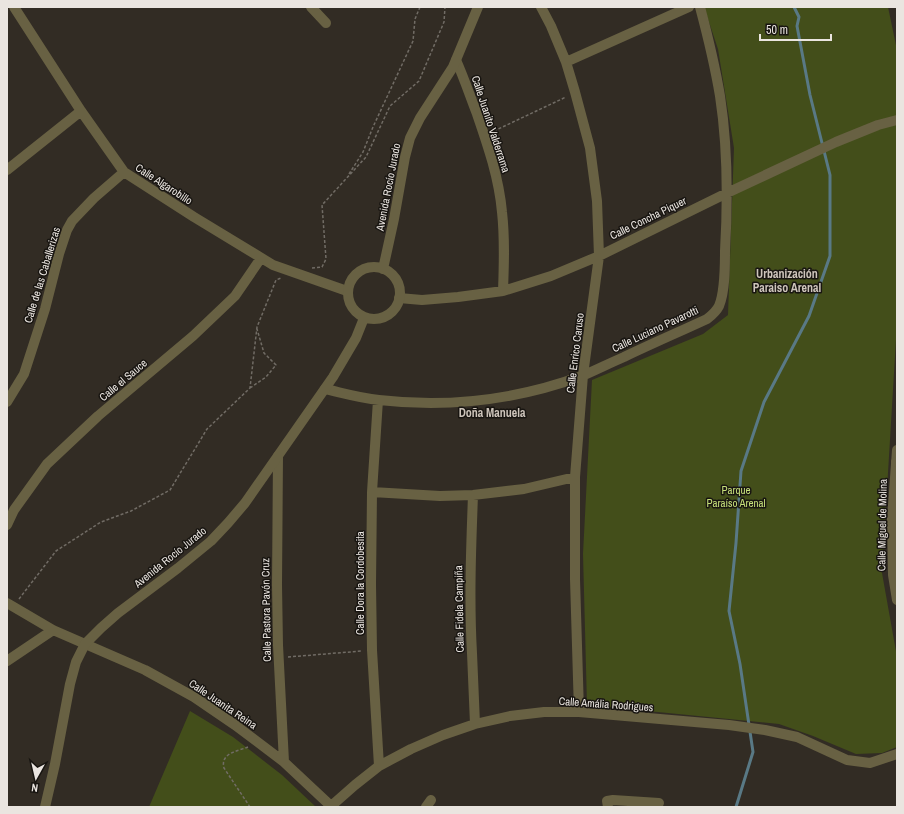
<svg xmlns="http://www.w3.org/2000/svg" width="904" height="814" font-family="'Archivo Narrow',sans-serif">
	<style>
		.green { fill: #434e1a }
		.lines { fill: none; stroke-linecap: round; stroke-linejoin: round }
		.stream { stroke: #597985; stroke-width: 3 }
		.path { stroke: #716c65; stroke-width: 1.5; stroke-dasharray: 3 2; stroke-linecap: butt }
		.minor { stroke: #686143; stroke-width: 10 }
		.tertiary { stroke: #686143; stroke-width: 10 }
		.labels { text-anchor: middle; stroke-width: 3; stroke-linejoin: round; paint-order: stroke }
		.street-label { font-size: 11px; fill: #eae5e0; stroke: #181511 }
		.park-label { font-size: 11px; fill: #c7e07a; stroke: #181511 }
		.neighbourhood-label { font-size: 12px; font-weight: bold; fill: #cec5bb; stroke: #181511 }
	</style>
	<rect width="100%" height="100%" fill="#322c24"/>
	<path class="green" d="M704 7H888L897 50V323L882 573 897 657V747L882 753 856 754 813 736 779 724 587 705 583 554 592 380 703 334 728 315 734 148 718 49Z
		M190 711 233 737 282 775 316 807H149Z"/>
	<g class="lines">
		<path class="stream" d="M736 807 753 752 740 664 729 611 736 543 741 471 764 402 809 316 830 256V175L810 95 797 26 799 17 794 7"/>
		<path class="path" d="M494 131 566 97
			M349 174 363 152 373 127 413 41 415 19 420 7
			M312 268 322 267 326 259 322 205 366 157 390 106 419 81 444 22 445 7
			M250 388 266 377 276 365 264 353 257 329
			M19 599 56 551 101 522 131 511 170 490 207 429 250 388 257 327 276 280 281 278
			M288 657 362 651
			M248 747C238 751 220 753 224 768L250 807"/>
		<path class="minor" d="M14 7 81 111 124 172 194 217 273 265 347 291
			M311 7 326 23
			M541 7 551 26 566 62 575 92 590 148 597 201 599 256 583 375 575 477V579L579 712
			M456 60C464 78 470 96 477 114 488 146 499 178 502 212 505 239 504 264 503 291
			M566 62 689 7
			M7 170 81 111
			M399 298 422 300 458 297 503 291 551 276 599 256 727 193 836 142 878 125 897 120
			M325 389C343 393 360 398 379 400 448 408 516 400 582 376 596 370 610 363 624 357 651 344 679 332 707 319 712 315 716 312 719 306 725 292 725 267 725 251 728 199 728 148 720 96 715 66 708 37 700 7
			M378 400 372 492 371 584 372 650 379 766
			M7 402 24 374 45 309 59 254 67 230 72 221 94 198 124 172
			M897 450 892 519 893 575 897 600
			M278 456 277 585 278 645 284 762
			M372 492 440 496 473 495 524 489 575 477
			M473 495C471 548 469 601 472 653 473 677 474 700 475 724
			M7 525 14 510 47 464 98 416 193 336 235 296 261 258
			M7 603 53 630 145 670 194 697 235 725 284 762 332 807
			M7 661 53 630
			M330 807 355 785 379 766 411 749 443 735 475 724 510 716 544 712H579L729 725 765 730 797 737 847 760 870 763 897 754
			M426 807 431 800
			M608 807 607 801 613 800 659 803"/>
		<path class="tertiary" d="M348 293a26 26 0 1 1 52 0a26 26 0 1 1-52 0Z
			M383 269 394 219 405 157 410 138 420 118 453 67 478 7
			M896 462H897
			M45 807 55 764 70 684 76 662 85 644 101 628 118 613 178 568 211 541 228 523 245 503 333 377 356 338 364 318"/>
	</g>
	<g class="labels">
		<g class="street-label">
			<text transform="translate(491 124) rotate(72)" y="4">Calle Juanito Valderrama</text>
			<text transform="translate(164 184) rotate(33)" y="4">Calle Algarobillo</text>
			<text transform="translate(388 187) rotate(-79)" y="4">Avenida Rocío Jurado</text>
			<text transform="translate(648 218) rotate(-26)" y="4">Calle Concha Piquer</text>
			<text transform="translate(42 275) rotate(-73)" y="4">Calle de las Caballerizas</text>
			<text transform="translate(655 329) rotate(-25)" y="4">Calle Luciano Pavarotti</text>
			<text transform="translate(575 353) rotate(-83)" y="4">Calle Enrico Caruso</text>
			<text transform="translate(123 380) rotate(-40)" y="4">Calle el Sauce</text>
			<text transform="translate(882 525) rotate(-89)" y="4">Calle Miguel de Molina</text>
			<text transform="translate(170 557) rotate(-39)" y="4">Avenida Rocío Jurado</text>
			<text transform="translate(360 583) rotate(-90)" y="4">Calle Dora la Cordobesita</text>
			<text transform="translate(459 609) rotate(-91)" y="4">Calle Fidela Campiña</text>
			<text transform="translate(266 610) rotate(-91)" y="4">Calle Pastora Pavón Cruz</text>
			<text transform="translate(223 704) rotate(34)" y="4">Calle Juanita Reina</text>
			<text transform="translate(606 704) rotate(4)" y="4">Calle Amália Rodrigues</text>
		</g>
		<g class="park-label">
			<text x="736" y="494">Parque<tspan x="736" dy="13">Paraíso Arenal</tspan></text>
		</g>
		<g class="neighbourhood-label">
			<text x="787" y="278">Urbanización<tspan x="787" dy="14">Paraiso Arenal</tspan></text>
			<text x="492" y="417">Doña Manuela</text>
		</g>
	</g>
	<rect width="904" height="814" fill="none" stroke="#eae5e0" stroke-width="16"/>
	<g transform="translate(36 778) rotate(188)" stroke="#181511" stroke-width="3" paint-order="stroke">
	<path d="M0-3L7 15L0 10L-7 15Z" fill="#eae5e0"/>
	<text y="-6" font-size="11" font-weight="bold" text-anchor="middle" fill="#eae5e0">N</text>
	</g>
	<path d="M760 34v6h71v-6" fill="none" stroke="#eae5e0" stroke-width="2"/>
	<text x="766" y="34" font-size="12" fill="#eae5e0" stroke="#181511" stroke-width="3" paint-order="stroke">50 m</text>
</svg>
